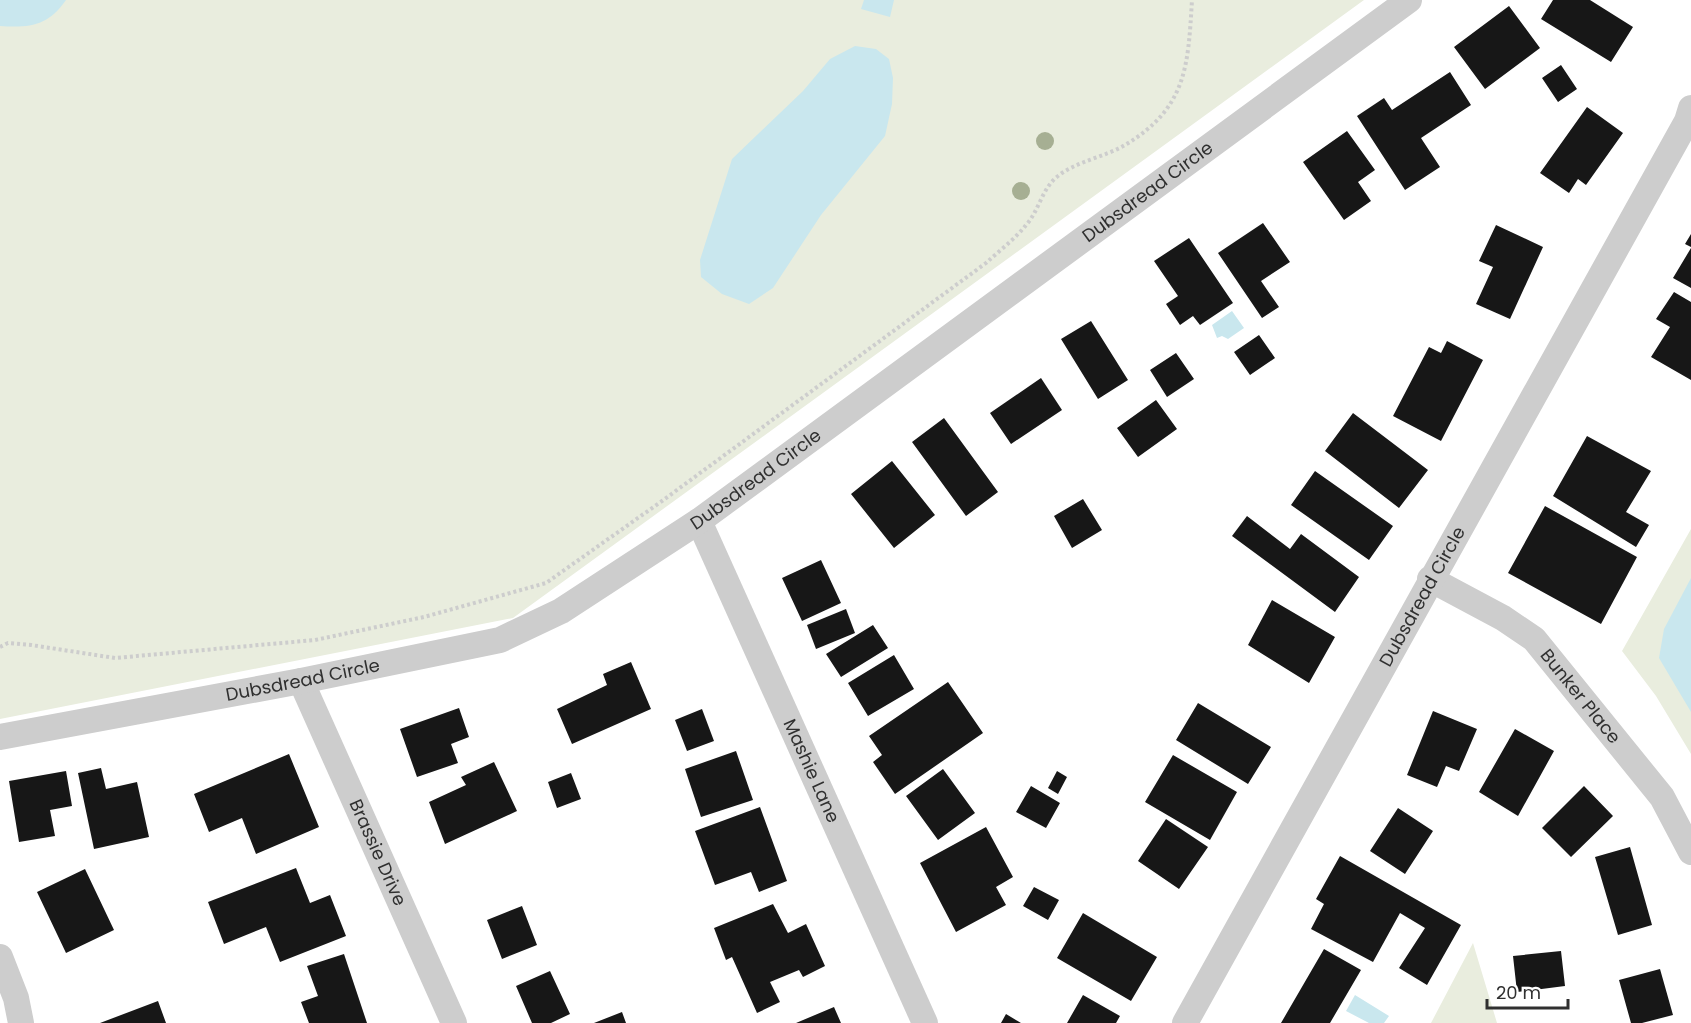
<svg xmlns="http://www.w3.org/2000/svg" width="1691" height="1023" font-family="Poppins,sans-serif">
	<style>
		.green { fill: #e9edde }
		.water { fill: #c9e7ee }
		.building { fill: #171717 }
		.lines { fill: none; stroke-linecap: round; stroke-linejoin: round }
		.path { stroke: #cdcdcd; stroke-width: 4; stroke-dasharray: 3 3; stroke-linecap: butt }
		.street { stroke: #cdcdcd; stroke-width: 26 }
		.tree { fill: #a6af93 }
		.labels { text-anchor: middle; stroke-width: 6; stroke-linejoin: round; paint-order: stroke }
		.street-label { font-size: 18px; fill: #303030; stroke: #fff }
	</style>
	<rect width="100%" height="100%" fill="#fff"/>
	<path class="green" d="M0 0H1364L513 618 0 719Z
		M1691 529V754L1656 696 1622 651Z
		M1473 943 1497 1023H1431Z"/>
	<path class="water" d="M0 0H66C48 26 30 28 0 26Z
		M864 0H894L890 17 861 9Z
		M855 46 876 49 889 59 893 78 892 104 885 136 821 215 773 288 749 304 722 294 701 277 700 260 732 159 803 91 830 59Z
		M1232 311 1244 328 1228 339 1222 336 1217 338 1212 325Z
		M1691 578V712L1659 658 1664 629Z
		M1355 995 1389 1016 1384 1023H1369L1346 1011Z"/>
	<path class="building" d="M1553 0H1590L1633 27 1611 62 1541 19Z
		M1509 6 1540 48 1485 89 1454 47Z
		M1561 65 1577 89 1558 102 1542 78Z
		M1450 72 1471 105 1421 138 1440 167 1405 190 1357 116 1384 98 1392 110Z
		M1587 107 1623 133 1586 185 1578 179 1569 193 1540 173Z
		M1347 131 1375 170 1358 182 1371 201 1344 220 1303 162Z
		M1263 223 1290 262 1261 281 1279 307 1262 318 1218 253Z
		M1496 225 1543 247 1510 319 1476 304 1493 267 1479 261Z
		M1691 234V247L1685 244Z
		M1189 238 1233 303 1200 325 1193 316 1180 325 1166 304 1178 296 1154 261Z
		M1691 248V288L1673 278Z
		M1674 292 1691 302V380L1651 357 1670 327 1656 319Z
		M1091 321 1128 380 1098 399 1061 339Z
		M1259 335 1275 358 1250 375 1234 352Z
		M1447 341 1483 360 1441 441 1393 416 1429 347 1441 353Z
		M1176 353 1194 379 1167 397 1150 370Z
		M1041 378 1062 410 1011 444 990 413Z
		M1156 400 1177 429 1138 457 1117 428Z
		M1353 413 1428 470 1399 508 1325 451Z
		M944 418 998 492 966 516 912 442Z
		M1587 436 1651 471 1626 512 1649 525 1636 547 1553 496Z
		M892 461 935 515 894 548 851 494Z
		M1315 471 1393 526 1369 560 1291 505Z
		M1083 499 1102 530 1072 548 1054 516Z
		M1545 506 1637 557 1601 624 1508 573Z
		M1247 516 1290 549 1301 534 1359 577 1335 612 1232 536Z
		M821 560 841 603 802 621 782 578Z
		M1272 600 1335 637 1309 683 1248 645Z
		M846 609 855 633 816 649 807 625Z
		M873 625 888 648 841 677 826 654Z
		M894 655 914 689 868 716 848 683Z
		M631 662 651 709 572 744 557 709 607 685 603 674Z
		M948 682 983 733 895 794 873 762 882 755 869 736Z
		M1198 703 1271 747 1248 784 1176 740Z
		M459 708 469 737 451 744 458 763 417 777 400 729Z
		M702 709 714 741 687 751 675 720Z
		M1433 711 1477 729 1459 771 1446 766 1437 787 1407 775Z
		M1515 729 1554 751 1518 816 1479 792Z
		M736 751 753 800 701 817 685 769Z
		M289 754 319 827 256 854 242 818 209 832 194 794Z
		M1173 755 1237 792 1210 840 1145 802Z
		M494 762 517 811 445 844 429 802 466 785 461 777Z
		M101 768 106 789 137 782 149 837 94 849 78 773Z
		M943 769 975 813 938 840 906 796Z
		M66 771 72 806 50 810 55 836 19 842 9 781Z
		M1057 771 1067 777 1058 794 1048 788Z
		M571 773 581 799 557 808 548 782Z
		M1031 786 1060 803 1046 828 1016 812Z
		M1584 786 1613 816 1571 857 1542 828Z
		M760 807 787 881 759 892 751 872 715 885 695 831Z
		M1398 808 1433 831 1405 874 1370 851Z
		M1166 819 1208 847 1179 889 1138 861Z
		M986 827 1013 877 996 887 1006 905 956 932 920 863Z
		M1630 847 1652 925 1618 935 1595 857Z
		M1340 856 1461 925 1427 985 1399 968 1425 928 1400 913 1373 962 1311 929 1324 904 1316 899Z
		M296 868 310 903 330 895 346 936 280 962 266 927 224 944 208 902Z
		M85 869 114 930 66 953 37 892Z
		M1034 887 1059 900 1048 920 1023 906Z
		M773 904 788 933 806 924 825 966 803 977 799 970 770 982 780 1002 757 1013 732 957 726 960 714 928Z
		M522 906 537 945 502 959 487 920Z
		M1083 913 1157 957 1131 1001 1057 958Z
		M1324 949 1361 970 1330 1023H1281Z
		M1561 951 1565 986 1517 992 1513 956Z
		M344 954 367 1023H309L301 1002 318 996 307 966Z
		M1660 969 1673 1015 1642 1023H1631L1619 980Z
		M550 971 570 1014 551 1023H532L516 986Z
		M1083 995 1120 1016 1116 1023H1067Z
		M158 1001 166 1023H100Z
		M834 1007 841 1023H796Z
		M622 1012 626 1023H594Z
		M1006 1014 1021 1023H1001Z"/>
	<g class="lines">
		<path class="path" d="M0 647 8 643 31 645 115 658 315 640 424 617 546 583 662 501 986 263C999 251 1015 239 1026 225 1039 211 1042 188 1058 176 1077 161 1105 157 1125 145 1187 108 1188 66 1192 0"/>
		<g class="street">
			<path id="s1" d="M699 521 925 1023"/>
			<path id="s2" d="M1430 579 1503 618 1534 639 1662 797 1691 852"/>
			<path id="s3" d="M301 681 454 1023"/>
			<path id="s4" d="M0 737 301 681 500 640 561 611 699 521 1409 0"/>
			<path d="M0 957 16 998 21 1023"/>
			<path id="s5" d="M1185 1023 1687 121 1691 108"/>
		</g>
	</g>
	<g class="tree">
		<circle cx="1045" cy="141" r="9"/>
		<circle cx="1021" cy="191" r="9"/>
	</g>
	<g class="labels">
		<g class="street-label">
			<text dy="6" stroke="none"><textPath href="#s4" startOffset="1298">Dubsdread Circle</textPath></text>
			<text dy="6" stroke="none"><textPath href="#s4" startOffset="812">Dubsdread Circle</textPath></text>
			<text dy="6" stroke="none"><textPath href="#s5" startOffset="488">Dubsdread Circle</textPath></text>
			<text dy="6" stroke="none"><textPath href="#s4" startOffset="308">Dubsdread Circle</textPath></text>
			<text dy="6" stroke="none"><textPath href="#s2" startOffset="194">Bunker Place</textPath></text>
			<text dy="6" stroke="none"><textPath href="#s1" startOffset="274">Mashie Lane</textPath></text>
			<text dy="6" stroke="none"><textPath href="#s3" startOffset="188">Brassie Drive</textPath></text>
		</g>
	</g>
	<path d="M1487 999v9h81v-9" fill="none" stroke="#303030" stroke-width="3"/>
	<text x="1496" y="999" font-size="18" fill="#303030" stroke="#ffffff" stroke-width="4.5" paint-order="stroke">20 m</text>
</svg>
